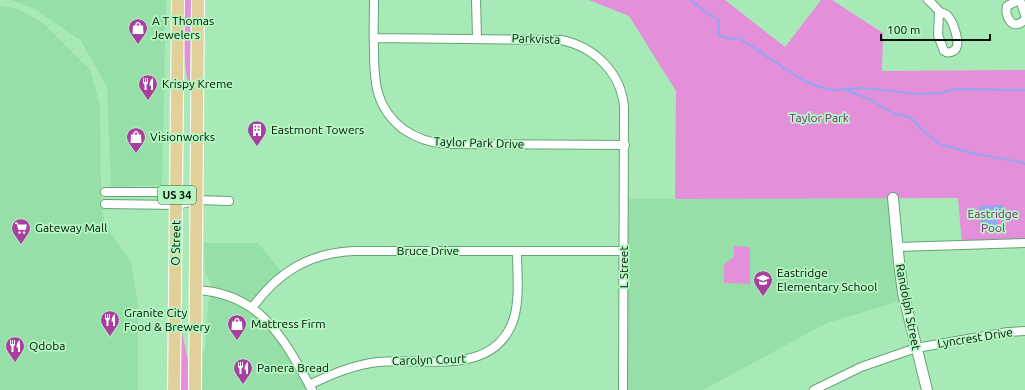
<svg xmlns="http://www.w3.org/2000/svg" width="1025" height="390" font-family="Ubuntu,sans-serif">
	<style>
		.built { fill: #97dfa8 }
		.green { fill: #e38fda }
		.water { fill: #91a7f2 }
		.lines { fill: none; stroke-linecap: round; stroke-linejoin: round }
		.stream { stroke: #91a7f2; stroke-width: 2 }
		.minor-casing { stroke: #64a474; stroke-width: 10 }
		.tertiary-casing { stroke: #64a474; stroke-width: 12 }
		.primary-casing { stroke: #fff; stroke-width: 14 }
		.minor { stroke: #fff; stroke-width: 8 }
		.tertiary { stroke: #fff; stroke-width: 10 }
		.primary { stroke: #e2d09b; stroke-width: 12 }
		.labels { text-anchor: middle; stroke-width: 3.5; stroke-linejoin: round; paint-order: stroke }
		.shield { fill: #b5f7c3; stroke: #36573d; stroke-width: 1 }
		.shield-label { font-size: 11px; font-weight: bold; fill: #001203 }
		.poi-label { font-size: 12px; fill: #001203; stroke: #b5f7c3; text-anchor: start }
		.street-label { font-size: 12px; fill: #001203; stroke: #b5f7c3 }
		.park-label { font-size: 12px; fill: #7f1c79; stroke: #b5f7c3 }
	</style>
	<rect width="100%" height="100%" fill="#a8eab7"/>
	<path class="built" d="M11 0H166L162 185 111 187 107 87 81 41 35 9Z
		M0 6 18 9 43 23 90 70 100 105 101 187 104 223 131 262 138 306V390H0Z
		M893 198 904 300 827 323 703 390H623L624 199Z
		M204 243H258L283 274 252 308 264 318 312 390H202V351H205L208 303 210 299 211 282 205 274Z"/>
	<path class="green" d="M184 0H191L190 94 186 72 184 53Z
		M589 0H725L785 47 821 0H832L883 33 882 71 1025 70V243L962 245 958 198 675 199 676 91 629 16Z
		M734 246 750 247V284L724 283V265L732 258H734Z
		M181 327 188 361V390H181Z"/>
	<path class="water" d="M1003 205 1005 210 998 214V230H983C983 221 978 214 979 206Z"/>
	<g class="lines">
		<path class="stream" d="M690 0 719 21 718 26 719 35 730 39 739 38 804 81 820 87 833 90 863 88 920 94 941 93 956 89 1025 90
			M843 89 869 99 895 114 911 118 927 134 940 144 975 154 1021 162 1025 164"/>
		<defs>
			<path id="minor" d="M374 0C374 16 373 33 374 49 374 81 375 107 403 129 416 138 430 143 446 144L625 145
				M476 0 477 38
				M928 0C932 3 935 7 939 11 941 13 944 13 947 15 953 21 963 47 953 51 950 53 947 53 944 51L938 35 939 12
				M1019 0 1007 6C1004 16 1013 33 1025 19
				M1020 0 1025 15
				M374 38 561 40C595 47 621 73 624 107L623 390
				M105 192H177L197 200
				M105 204 177 205 197 200 229 201
				M897 247 1025 243
				M196 290C261 293 284 339 312 390
				M252 308C278 272 309 253 354 251H624
				M309 385C332 374 353 365 378 362 425 357 495 378 514 318 520 297 517 272 517 251
				M814 390 861 367 916 348 1008 332 1025 331"/>
			<path id="tertiary" d="M893 198 899 262 903 293 927 390"/>
			<path id="primary" d="M174 390 178 0
				M195 390 198 0"/>
		</defs>
		<use href="#minor" class="minor-casing"/>
		<use href="#tertiary" class="tertiary-casing"/>
		<use href="#primary" class="primary-casing"/>
		<use href="#minor" class="minor"/>
		<use href="#tertiary" class="tertiary"/>
		<use href="#primary" class="primary"/>
	</g>
	<defs>
		<symbol id="shop-pin" viewBox="-11 -11 22 30"><path d="M0 17L-7.5 6A9.5 9.5 0 1 1 7.5 6Z" fill="#a83fa1" stroke="#b5f7c3"/><path d="M-5-2.5h2.3a2.7 3.5 0 0 1 5.4 0H5L5.5 6h-11ZM-1.5-2.5h3a1.5 2.3 0 0 0-3 0Z" fill="#fff"/></symbol>
		<symbol id="restaurant-pin" viewBox="-11 -11 22 30"><path d="M0 17L-7.5 6A9.5 9.5 0 1 1 7.5 6Z" fill="#a83fa1" stroke="#b5f7c3"/><path d="M-5-6h1v4h1v-4h1v4h1v-4h1v5L-1.5 .5V6h-2V.5L-5-1ZM5-6V6H3V1.5H1.5Q1.5-4 5-6Z" fill="#fff"/></symbol>
		<symbol id="building-pin" viewBox="-11 -11 22 30"><path d="M0 17L-7.5 6A9.5 9.5 0 1 1 7.5 6Z" fill="#a83fa1" stroke="#b5f7c3"/><path d="M-4-6H4V6H1V3H-1V6H-4ZM-2.5-4.3h1.7v1.8h-1.7ZM.8-4.3h1.7v1.8H.8ZM-2.5-1h1.7V.8h-1.7ZM.8-1h1.7V.8H.8Z" fill="#fff"/></symbol>
		<symbol id="supermarket-pin" viewBox="-11 -11 22 30"><path d="M0 17L-7.5 6A9.5 9.5 0 1 1 7.5 6Z" fill="#a83fa1" stroke="#b5f7c3"/><path d="M-6-5.5h2.5l.6 2H6L4.5 2H-2.5L-4.4-4H-6ZM-1.5 3.2a1.3 1.3 0 1 0 .1 0ZM3 3.2a1.3 1.3 0 1 0 .1 0Z" fill="#fff"/></symbol>
		<symbol id="school-pin" viewBox="-11 -11 22 30"><path d="M0 17L-7.5 6A9.5 9.5 0 1 1 7.5 6Z" fill="#a83fa1" stroke="#b5f7c3"/><path d="M0-5L7-2L0 1L-7-2ZM-4 1L0 2.5L4 1V4Q0 6-4 4Z" fill="#fff"/></symbol>
	</defs>
	<g fill-rule="evenodd">
		<use href="#shop-pin" x="127" y="17" width="22" height="30"/>
		<use href="#restaurant-pin" x="137" y="73" width="22" height="30"/>
		<use href="#building-pin" x="246" y="119" width="22" height="30"/>
		<use href="#shop-pin" x="125" y="126" width="22" height="30"/>
		<use href="#supermarket-pin" x="10" y="217" width="22" height="30"/>
		<use href="#school-pin" x="752" y="269" width="22" height="30"/>
		<use href="#restaurant-pin" x="99" y="309" width="22" height="30"/>
		<use href="#shop-pin" x="226" y="313" width="22" height="30"/>
		<use href="#restaurant-pin" x="4" y="335" width="22" height="30"/>
		<use href="#restaurant-pin" x="232" y="357" width="22" height="30"/>
	</g>
	<g class="labels">
		<rect class="shield" x="158" y="186" width="38" height="18" rx="3"/>
		<g class="shield-label">
			<text x="177" y="199">US 34</text>
		</g>
		<g class="poi-label">
			<text x="152" y="25">A T Thomas<tspan x="152" dy="14">Jewelers</tspan></text>
			<text x="162" y="88">Krispy Kreme</text>
			<text x="271" y="134">Eastmont Towers</text>
			<text x="150" y="141">Visionworks</text>
			<text x="35" y="232">Gateway Mall</text>
			<text x="777" y="277">Eastridge<tspan x="777" dy="14">Elementary School</tspan></text>
			<text x="124" y="317">Granite City<tspan x="124" dy="14">Food &amp; Brewery</tspan></text>
			<text x="251" y="328">Mattress Firm</text>
			<text x="29" y="350">Qdoba</text>
			<text x="257" y="372">Panera Bread</text>
		</g>
		<g class="street-label">
			<text transform="translate(536 39) rotate(2)" y="4">Parkvista</text>
			<text transform="translate(479 143) rotate(2)" y="4">Taylor Park Drive</text>
			<text transform="translate(176 243) rotate(-89)" y="4">O Street</text>
			<text x="428" y="255">Bruce Drive</text>
			<text transform="translate(624 267) rotate(-90)" y="4">L Street</text>
			<text transform="translate(908 307) rotate(79)" y="4">Randolph Street</text>
			<text transform="translate(975 338) rotate(-9)" y="4">Lyncrest Drive</text>
			<text transform="translate(429 360) rotate(-2)" y="4">Carolyn Court</text>
		</g>
		<g class="park-label">
			<text x="819" y="122">Taylor Park</text>
			<text x="993" y="218">Eastridge<tspan x="993" dy="14">Pool</tspan></text>
		</g>
	</g>
	<path d="M881 34v6h109v-6" fill="none" stroke="#001203" stroke-width="2"/>
	<text x="887" y="34" font-size="12" fill="#001203" stroke="#b5f7c3" stroke-width="3" paint-order="stroke">100 m</text>
</svg>
